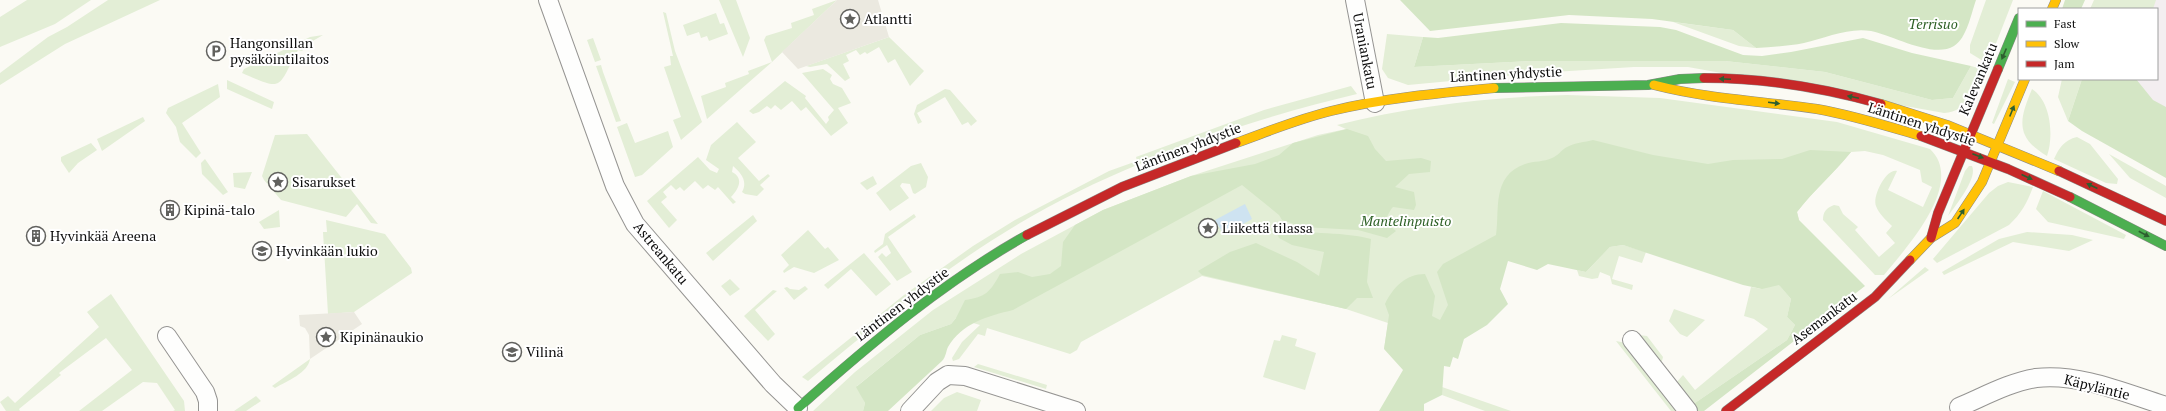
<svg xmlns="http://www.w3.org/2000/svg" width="2166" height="411" font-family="'PT Serif',serif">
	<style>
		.industrial { fill: #f3eef0 }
		.green { fill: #e3eed6 }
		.forest { fill: #d4e6c5 }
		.plaza { fill: #ebe9e0 }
		.water { fill: #cee3f1 }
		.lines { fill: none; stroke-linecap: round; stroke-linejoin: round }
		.street-casing { stroke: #959492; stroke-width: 20 }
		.fast-casing { stroke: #8b8b88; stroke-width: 10 }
		.slow-casing { stroke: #8b8b88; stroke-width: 10 }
		.jam-casing { stroke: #8b8b88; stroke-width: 10 }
		.street { stroke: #fefefd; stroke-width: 18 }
		.fast { stroke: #4caf50; stroke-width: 9 }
		.slow { stroke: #ffc107; stroke-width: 9 }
		.jam { stroke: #c62828; stroke-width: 9 }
		.oneway { fill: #2d5e2f }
		.labels { text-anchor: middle; stroke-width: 4; stroke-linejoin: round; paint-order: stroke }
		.poi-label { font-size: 14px; fill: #0e0e0e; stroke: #fff; text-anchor: start }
		.park-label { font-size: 14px; font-style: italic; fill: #2d6025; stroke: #fff }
		.street-label { font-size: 14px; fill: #0e0e0e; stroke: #fff }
	</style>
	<rect width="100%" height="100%" fill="#fbfaf4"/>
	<path class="industrial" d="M2104 0H2166V131L2129 79H2157V9H2107Z"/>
	<path class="green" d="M27 0H91L55 24 0 47V17Z
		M108 0H160L65 44 0 85V73L48 37 67 27Z
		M719 0H736L750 38 743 57Z
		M837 0 772 62 707 119 701 96 726 87 725 83 749 74 748 71 772 62 764 40 766 36 792 28 791 23 814 15 812 9Z
		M1986 0H2013L1988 64 1970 53V45Z
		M2094 0H2156L2153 9H2090Z
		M663 12 666 13 675 51 702 122 681 140 673 120 681 117 664 67 671 65 670 56H673Z
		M716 13 720 24 724 23 728 34 709 41 707 36 701 38 699 32 687 36 683 25Z
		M1673 22 1733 30 1756 48 1739 46Z
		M1387 34 1423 37 1414 67 1531 61H1725L1825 72 1932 100 1953 98 1971 66 1985 70C1975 90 1969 111 1944 113L1688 67H1634L1537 73 1408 85 1388 78 1382 69Z
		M323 35 311 42 302 51 298 50C277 88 285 92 242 73L244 69 310 37Z
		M889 37 924 71 910 86 895 59 888 63 879 47 867 54 865 52 860 55 856 50 846 55 849 61 843 64 850 78 845 81 827 64 810 67 806 66Z
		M593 38 601 60 595 62 587 40Z
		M601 65 603 72 621 121 616 122 596 66Z
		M823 69 832 75 830 79 833 84 842 88 851 103 838 108 848 123 831 136 806 107 801 111 792 101 781 110 775 105 771 109 767 106 759 112 753 114 749 111 785 81 806 96 805 98 826 124 829 120 828 117 834 110 802 73Z
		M2008 79 2015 82 1994 124 1992 123Z
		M2062 79H2082L2068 121 2058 97Z
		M227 80 274 102 272 109 227 89Z
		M218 84 220 97 182 123 201 153 196 158 180 142 176 127 166 113 168 108Z
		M1351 86 1357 94C1246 120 1118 165 1020 223 944 268 876 324 808 381L802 377 904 295 973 246 1015 220 1109 171 1137 161 1136 157 1264 110Z
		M945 89 950 90 977 121 971 126 968 122 962 125 945 97 917 113 922 122 918 124 914 114 917 105Z
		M2032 89C2051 101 2054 136 2047 156 2015 137 2019 120 2032 89Z
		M1567 95 1660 98 1837 122 1930 149C1966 183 1906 248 1884 275H1875L1823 220C1823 212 1826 208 1834 205L1839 206 1843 214 1858 227 1855 230 1879 257 1895 243 1886 233 1892 226C1886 220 1879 214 1876 206 1872 197 1886 168 1897 171L1888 190 1923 207 1932 187 1922 182 1920 170 1883 155 1865 151 1851 152C1834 173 1814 190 1797 212L1799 220 1780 286 1791 299 1787 317 1795 325 1787 340 1692 405 1676 383 1683 375 1695 390 1768 329 1754 319 1744 316 1751 287 1762 289 1595 230 1508 240 1484 314 1384 349 1388 323 1346 309 1202 276 1081 342 1077 350 1070 354 987 328 985 336 978 334 959 359 953 361 952 358 962 342 980 325 956 318 951 324 920 335 857 386 865 403 863 411H813L855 372 933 310 1021 254 1103 210 1191 176 1318 135 1346 129 1337 125C1412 106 1490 97 1567 95Z
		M143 117 145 121 102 151 97 139Z
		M737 122 756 142 738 158 759 181 768 174 770 176 760 185 764 189 757 196 745 194 742 192C748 181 741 173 733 166L732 172C744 178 739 189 731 197L736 202 733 204 718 187 715 190 708 185 703 189 695 181 684 191 680 187 676 190 671 185 663 192 667 197 661 202 677 220 669 228 647 201 698 157 710 170 717 173 719 169 706 160 711 145Z
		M627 123 635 143 668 131 673 147 642 175 635 177 617 127Z
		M307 134 378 224 371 223 357 204 346 217 281 200 264 180 262 176 275 135Z
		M2077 137 2090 144 2118 179 2117 184 2106 183 2054 159C2059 148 2064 140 2077 137Z
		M91 143 97 150 78 163 69 173 61 161V157Z
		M2109 154 2166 186V198L2130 178Z
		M205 159 228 192 223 195 202 174 201 163Z
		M921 163 928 177 926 187 915 194 913 193 910 184 902 183 900 186 909 198 890 211 876 193 911 166Z
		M1969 166H1972C1978 178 1955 206 1948 216L1965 171Z
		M252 172 245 189 234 187 233 173Z
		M873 176 877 184 867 190 860 183Z
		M2008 182 2033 187C2027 203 2021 214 2009 225L1937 263 1933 259 1989 193 1998 186Z
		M2043 191 2126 235 2124 239 2048 222 2036 209Z
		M279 210 280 227 264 229 259 222Z
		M914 214 916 217 888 237 912 272 897 281 878 257 882 253 886 257 891 253 887 245 875 253 874 251 883 244 885 234Z
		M753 215 757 221 713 261 706 253Z
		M326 220 385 234 411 268 412 273 354 312 328 314 323 232H327Z
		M808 230 825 249 828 247 839 260 814 273 794 267 784 273 783 271 789 265 781 255Z
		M2027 232 2072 235 2093 240 2069 251 2013 242 1944 275 1942 272 1999 239Z
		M1623 245 1646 252 1642 263 1619 256 1612 279 1633 285 1632 290 1612 284 1610 276 1600 272 1598 278 1592 279 1579 276 1577 270 1586 272 1610 247Z
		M864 253 891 284 876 296 851 269 828 289 824 285Z
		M1925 267 1929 270 1888 299Z
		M730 279 740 289 730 296 721 286Z
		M805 286 808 289 794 300 784 288 787 287 790 289 799 290Z
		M773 290 777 291 755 310 775 334 768 341 744 316Z
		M111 294 184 401 185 411H173L175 410 157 383 143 382 102 411H79L132 370 106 338 59 373 61 375 19 409 20 411H6L0 402 8 396 15 403 99 327 87 312Z
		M1674 309 1705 320 1687 337 1680 334 1669 321Z
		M1282 335 1297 339 1295 346 1316 353 1305 390 1263 377 1274 340 1280 341Z
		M1639 335 1647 336 1663 357 1662 361H1659L1639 337Z
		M1616 341 1626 343 1682 411H1671Z
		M310 359C308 373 287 381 275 388L272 386Z
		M978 364 1047 385 1046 389 974 367Z
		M1442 387 1511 411H1485L1442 395Z
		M957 392 981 400 977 411H931L944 398Z
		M256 396 261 401 246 411H234Z"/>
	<path class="forest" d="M1400 0H1976C1971 14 1967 38 1954 46 1933 59 1892 35 1871 31 1849 27 1825 38 1804 43 1789 46 1772 47 1756 48L1733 30 1652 19 1569 15 1430 31Z
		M2065 0H2085L2081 9H2062Z
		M1561 23 1660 27 1676 30 1743 55 1762 56 1791 52 1863 38 1912 53 1971 66 1953 98 1932 100 1825 72 1725 61H1531L1414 67 1423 37 1438 38Z
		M2082 79H2136L2153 100 2166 107V178L2082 131 2068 121Z
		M1347 129 1368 136 1375 149 1386 161 1421 158 1431 161 1430 172 1409 174 1395 187 1414 192 1416 205 1414 210 1393 207C1389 211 1388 217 1384 221L1396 231 1387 238 1358 230 1303 227 1282 220 1279 215 1242 185 1013 310C988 316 962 323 948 347 946 351 946 357 942 361 924 378 906 394 888 411H863L865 403 856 387 920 335 951 324 956 318 965 300C986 297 990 292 1000 274L1018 272 1032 277 1050 274 1061 266 1063 242 1075 225 1103 210 1191 176 1255 164 1279 155 1293 143Z
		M1593 140 1653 155 1708 164 1733 160 1782 159 1810 150 1851 152C1834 173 1814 190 1797 212L1799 220 1865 286 1704 411H1698L1692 405 1787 340 1795 325 1787 317 1791 299 1779 285 1762 289 1743 285 1623 245 1610 247 1586 272 1548 264 1537 270 1508 261 1500 289 1508 304 1487 325 1464 339 1458 359 1453 357 1450 367 1444 366 1442 395 1424 404V411H1379L1403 370 1384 349 1389 315 1385 304C1393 287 1406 274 1425 274L1435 296 1432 316 1440 320 1448 305 1437 272 1443 264 1496 235C1500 210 1491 176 1525 164 1534 161 1544 162 1552 158 1558 156 1561 150 1567 147 1574 143 1585 142 1593 140Z
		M1272 223C1303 237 1338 230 1371 239L1367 282 1373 298H1357L1346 309 1202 275 1198 271 1230 252 1256 243 1297 262 1319 276 1324 252 1292 245 1279 238Z"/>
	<path class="plaza" d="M837 0H878L889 37 798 69 782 52Z
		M354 312 362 324 310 359 309 335 305 328 300 326 299 315Z"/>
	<path class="water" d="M1245 204 1252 219 1224 235 1215 220Z"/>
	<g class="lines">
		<defs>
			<path id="street" d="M548 0 615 186 635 224 773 384 798 408
				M1355 0 1375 103
				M167 336 205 392 208 401V411
				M1632 340 1688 411
				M910 411 937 382 948 375 965 376 1076 411
				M1963 411 1959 407C1983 397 2010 382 2036 378 2080 373 2125 393 2166 406"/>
			<path id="fast" d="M1998 69 2019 18
				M1494 88 1648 85 1680 79 1704 78
				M2070 197 2166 246
				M798 408C870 344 943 282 1027 235"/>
			<path id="slow" d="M2052 9 2056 0
				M1654 85C1708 99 1762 101 1817 109 1852 115 1887 126 1921 136
				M1881 104 1947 125 2059 171
				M1236 143C1267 132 1298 119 1331 111 1384 98 1439 93 1494 88
				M1910 260 1931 238 1955 223 1982 182 2025 79"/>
			<path id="jam" d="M1704 78C1763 78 1824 88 1881 104
				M1921 136 2008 169 2070 197
				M2059 171 2166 221
				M1027 235 1122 187 1236 143
				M1931 238 1938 213 1998 69
				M1726 411 1875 297 1910 260"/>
		</defs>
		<use href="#street" class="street-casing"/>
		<use href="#fast" class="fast-casing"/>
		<use href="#slow" class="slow-casing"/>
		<use href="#jam" class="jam-casing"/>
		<use href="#street" class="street"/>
		<use href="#fast" class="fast"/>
		<use href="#slow" class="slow"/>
		<use href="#jam" class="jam"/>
	</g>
	<defs><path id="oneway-solid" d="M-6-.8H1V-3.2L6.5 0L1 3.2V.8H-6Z"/></defs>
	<g class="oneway">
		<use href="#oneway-solid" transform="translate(2004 54) rotate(113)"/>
		<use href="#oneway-solid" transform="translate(1725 79) rotate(-178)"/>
		<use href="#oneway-solid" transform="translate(1853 97) rotate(-168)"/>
		<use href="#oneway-solid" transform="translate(1774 103) rotate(7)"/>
		<use href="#oneway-solid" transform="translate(2012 111) rotate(-68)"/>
		<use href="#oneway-solid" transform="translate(1978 156) rotate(21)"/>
		<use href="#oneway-solid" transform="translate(2027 177) rotate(24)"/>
		<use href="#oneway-solid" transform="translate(2092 186) rotate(-155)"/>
		<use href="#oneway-solid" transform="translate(1961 214) rotate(-56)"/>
		<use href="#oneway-solid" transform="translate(2144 234) rotate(28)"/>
	</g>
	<defs>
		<symbol id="sight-ring" viewBox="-11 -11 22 22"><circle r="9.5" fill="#fff" stroke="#61615e" stroke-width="1.5"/><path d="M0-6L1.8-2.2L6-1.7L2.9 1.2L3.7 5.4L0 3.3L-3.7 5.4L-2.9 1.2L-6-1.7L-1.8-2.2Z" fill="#61615e"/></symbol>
		<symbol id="parking-ring" viewBox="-11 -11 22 22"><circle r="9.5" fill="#fff" stroke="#61615e" stroke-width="1.5"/><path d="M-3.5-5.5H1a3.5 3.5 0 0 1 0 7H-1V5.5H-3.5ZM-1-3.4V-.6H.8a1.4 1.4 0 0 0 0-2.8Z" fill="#61615e"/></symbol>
		<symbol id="building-ring" viewBox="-11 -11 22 22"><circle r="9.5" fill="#fff" stroke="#61615e" stroke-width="1.5"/><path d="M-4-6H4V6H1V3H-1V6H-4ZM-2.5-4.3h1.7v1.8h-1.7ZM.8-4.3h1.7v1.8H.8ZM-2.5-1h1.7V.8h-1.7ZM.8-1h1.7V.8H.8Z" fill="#61615e"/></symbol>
		<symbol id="school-ring" viewBox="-11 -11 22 22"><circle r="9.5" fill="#fff" stroke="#61615e" stroke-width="1.5"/><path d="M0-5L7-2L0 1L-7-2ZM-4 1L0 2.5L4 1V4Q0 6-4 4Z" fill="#61615e"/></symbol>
	</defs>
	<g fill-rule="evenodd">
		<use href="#sight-ring" x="839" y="8" width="22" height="22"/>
		<use href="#parking-ring" x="205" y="40" width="22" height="22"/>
		<use href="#sight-ring" x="267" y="171" width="22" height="22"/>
		<use href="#building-ring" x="159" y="199" width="22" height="22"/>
		<use href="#sight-ring" x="1197" y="217" width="22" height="22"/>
		<use href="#building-ring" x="25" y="225" width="22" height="22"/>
		<use href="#school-ring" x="251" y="240" width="22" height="22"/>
		<use href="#sight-ring" x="315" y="326" width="22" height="22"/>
		<use href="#school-ring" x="501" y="341" width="22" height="22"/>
	</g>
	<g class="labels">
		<g class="poi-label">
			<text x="864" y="24">Atlantti</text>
			<text x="230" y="48">Hangonsillan<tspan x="230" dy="16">pysäköintilaitos</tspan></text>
			<text x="292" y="187">Sisarukset</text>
			<text x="184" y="215">Kipinä-talo</text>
			<text x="1222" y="233">Liikettä tilassa</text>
			<text x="50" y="241">Hyvinkää Areena</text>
			<text x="276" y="256">Hyvinkään lukio</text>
			<text x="340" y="342">Kipinänaukio</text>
			<text x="526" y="357">Vilinä</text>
		</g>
		<g class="park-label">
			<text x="1933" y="29">Terrisuo</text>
			<text x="1406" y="226">Mantelinpuisto</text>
		</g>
		<g class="street-label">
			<text transform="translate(1365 51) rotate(79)" y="5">Uraniankatu</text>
			<text transform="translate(1506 74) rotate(-3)" y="5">Läntinen yhdystie</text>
			<text transform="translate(1978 79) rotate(-67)" y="5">Kalevankatu</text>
			<text transform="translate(1922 124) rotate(18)" y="5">Läntinen yhdystie</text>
			<text transform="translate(1188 147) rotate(-21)" y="5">Läntinen yhdystie</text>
			<text transform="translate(661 253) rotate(50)" y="5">Astreankatu</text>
			<text transform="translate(902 304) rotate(-37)" y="5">Läntinen yhdystie</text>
			<text transform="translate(1824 318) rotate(-37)" y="5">Asemankatu</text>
			<text transform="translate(2097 387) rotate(14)" y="5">Käpyläntie</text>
		</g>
	</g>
	<rect x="2018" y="8" width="140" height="72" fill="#ffffff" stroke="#9f9f9f"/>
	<rect x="2026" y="21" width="20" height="6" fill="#4caf50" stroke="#9f9f9f"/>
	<text x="2054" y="28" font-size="12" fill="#0e0e0e">Fast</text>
	<rect x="2026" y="41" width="20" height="6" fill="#ffc107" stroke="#9f9f9f"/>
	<text x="2054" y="48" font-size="12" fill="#0e0e0e">Slow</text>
	<rect x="2026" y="61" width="20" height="6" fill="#c62828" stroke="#9f9f9f"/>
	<text x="2054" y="68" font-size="12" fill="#0e0e0e">Jam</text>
</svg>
